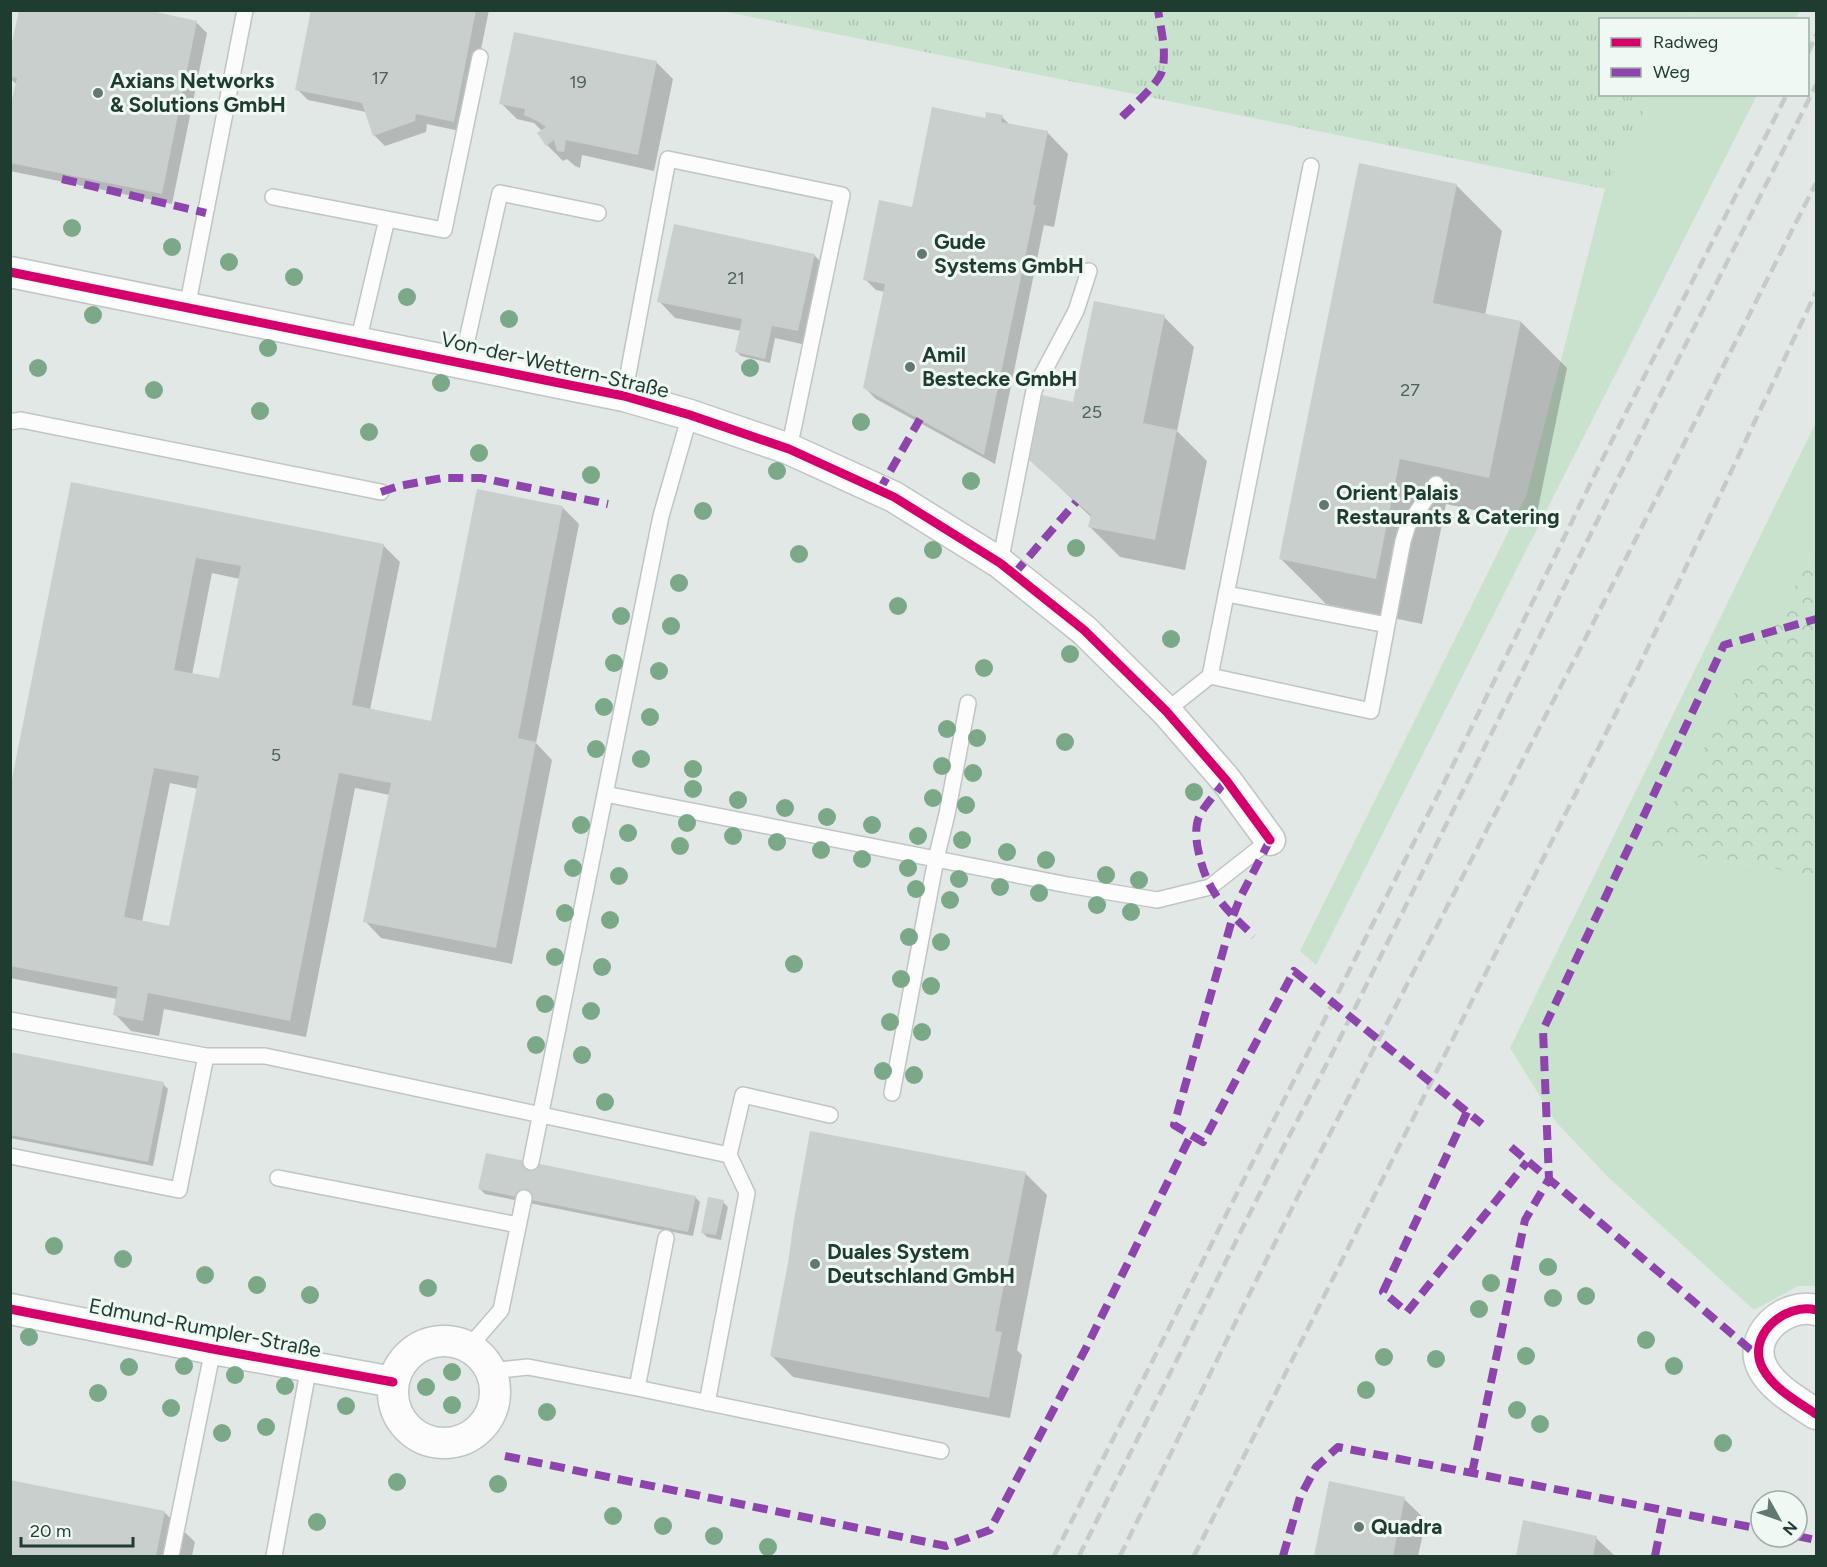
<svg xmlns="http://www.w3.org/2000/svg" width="1827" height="1567" font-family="Figtree,sans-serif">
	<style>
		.grass { fill: #c9e2ce }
		.forest { fill: url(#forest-crowns) }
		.park { fill: url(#park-tufts) }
		.shadow { fill: #0003; fill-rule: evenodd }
		.building { fill: #c9cfcc; fill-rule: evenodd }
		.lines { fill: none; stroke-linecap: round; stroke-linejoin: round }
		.service-casing { stroke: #bfc5c2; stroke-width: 18 }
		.minor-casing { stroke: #bfc5c2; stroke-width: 33 }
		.service { stroke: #fbfcfb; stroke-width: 15 }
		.minor { stroke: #fbfcfb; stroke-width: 30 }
		.rail { stroke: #c6cac8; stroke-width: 4.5; stroke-dasharray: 12 6; stroke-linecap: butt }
		.quiet { stroke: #8e44ad; stroke-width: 8; stroke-dasharray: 15 8; stroke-linecap: butt }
		.cycleway-casing { stroke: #eff8f2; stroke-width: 13 }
		.cycleway { stroke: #d6006c; stroke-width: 9 }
		.tree { fill: #7ba988 }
		.poi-dot { fill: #637870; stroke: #eff8f2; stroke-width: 2 }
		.labels { text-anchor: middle; stroke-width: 6; stroke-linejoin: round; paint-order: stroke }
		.number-label { font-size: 18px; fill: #4a6258 }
		.poi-label { font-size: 21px; font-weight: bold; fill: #1f3c31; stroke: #eff8f2; text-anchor: start }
		.street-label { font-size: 21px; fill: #1f3c31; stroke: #eff8f2 }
	</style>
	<defs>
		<pattern id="forest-crowns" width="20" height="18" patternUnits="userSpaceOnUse" patternTransform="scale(1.5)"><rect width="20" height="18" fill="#c9e2ce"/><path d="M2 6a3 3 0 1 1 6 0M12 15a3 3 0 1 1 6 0" fill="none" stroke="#acc3b1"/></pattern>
		<pattern id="park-tufts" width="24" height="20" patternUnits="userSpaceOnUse" patternTransform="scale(1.5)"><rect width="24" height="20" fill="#c9e2ce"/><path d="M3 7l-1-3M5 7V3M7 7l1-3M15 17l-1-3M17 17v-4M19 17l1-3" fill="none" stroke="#acc3b1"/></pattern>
	</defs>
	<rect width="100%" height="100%" fill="#e2e8e5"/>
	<path class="grass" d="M1693 11V10L1800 11 1795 19H1689Z
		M1652 95H1757L1316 965 1300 951 1526 496 1605 189Z
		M1816 422V549L1648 850 1816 875V1286H1798L1754 1310 1608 1177 1556 1122 1510 1048Z"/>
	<path class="forest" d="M1816 549V875L1647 850Z"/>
	<path class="park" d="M722 11 1693 10V11L1689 19 1600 20V94L1652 95 1605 189Z"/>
	<path class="shadow" d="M313 10H489L464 132 427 124 426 132 385 146 374 135 366 112 308 100 297 89Z
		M196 22 207 33 172 204 10 171V113L17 85 10 78V60Z
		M515 34 657 63 673 79 654 171 582 155 580 168 575 166 567 159 563 161 547 145 542 131 534 123 517 119 501 103Z
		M1002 117 1010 125 1047 132 1068 154 1054 227 1044 225 995 464 876 399 865 388 885 292 876 290 865 279 913 209 986 120Z
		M1456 185 1502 231 1485 315 1521 322 1567 368 1535 523 1446 504 1422 624 1326 604 1280 558Z
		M814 255 830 271 815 347 775 338 770 363 741 356 736 351 741 331 675 318 659 301Z
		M1164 317 1194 347 1177 431 1207 461 1185 570 1120 557 1090 527 1092 518 1030 459 1074 404Z
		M73 484 384 546 400 562 370 710 433 723 563 508 579 524 536 743 552 760 512 964 381 938 365 921 390 795 355 788 306 1037 164 1009 159 1036 131 1031 115 1014 117 999 10 978V797ZM212 573 240 579 220 680 192 675ZM170 783 198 789 171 928 142 922Z
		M10 1053 163 1084 168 1089 153 1166 10 1138Z
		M1025 1173 1047 1195 1017 1350 1022 1355 1010 1418 793 1377 772 1356Z
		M480 1189 695 1197 700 1202 693 1236 485 1194Z
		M723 1202 728 1207 721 1240 707 1237 702 1232Z
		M10 1481 164 1512 195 1542 192 1556H10Z
		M1330 1483 1404 1499 1426 1520 1418 1556H1315Z
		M1524 1522 1596 1538 1615 1556H1517Z"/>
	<path class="building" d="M19 10H147L197 21 162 194 10 163V108L17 78 10 77V52Z
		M311 10H476L454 122 416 114 415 121 373 136 362 103 295 90Z
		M514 32 657 61 638 155 566 140 564 152 557 151 554 140 546 146 537 133 546 127 537 121 524 115 525 109 499 104Z
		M932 107 985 118 986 112 1003 115 1001 122 1048 131 1033 205H1036L984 455 863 388 885 284 863 280 879 200 912 207Z
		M1359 163 1457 184 1433 303 1521 321 1489 478 1400 459 1376 579 1279 559Z
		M674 224 815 254 798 331 772 326 765 359 735 352 742 319 657 302Z
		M1094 301 1165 315 1143 423 1177 430 1155 540 1088 527 1091 515 1029 460 1042 395 1073 402Z
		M71 482 384 544 352 705 431 721 477 489 563 506 518 738 536 742 496 948 363 922 391 783 339 773 290 1021 148 993 143 1021 113 1015 118 987 10 966V789ZM196 558 241 566 219 678 174 670ZM154 768 199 776 169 926 124 917Z
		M10 1052 164 1082 148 1162 10 1135Z
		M810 1131 1026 1172 995 1331 1002 1332 989 1398 770 1356 788 1263 794 1220Z
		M486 1153 696 1196 688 1232 478 1189Z
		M708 1197 724 1200 716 1235 701 1233Z
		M10 1480 165 1511 156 1556H10Z
		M1329 1481 1405 1497 1393 1556H1314Z
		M1523 1520 1597 1536 1593 1556H1516Z"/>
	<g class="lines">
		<defs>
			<path id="service" d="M273 197 444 230 480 57
				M187 308 245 10
				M358 342 387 219
				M462 362 500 193 598 213
				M624 396 668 159 842 195 789 449
				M10 422 21 420 381 492
				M1000 563 1034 390 1076 311 1089 271
				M1227 594 1387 625 1403 541 1408 525 1436 484
				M1210 676 1371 711 1387 625
				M1166 711 1210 676 1311 166
				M605 794 1068 885 1157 900 1210 887 1270 840
				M10 1020 206 1056H265L729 1155 743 1095 830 1115
				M892 1093 936 859 947 814 968 703
				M10 1156 179 1190 206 1056
				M531 1162 661 516 690 415
				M278 1178 518 1225
				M468 1348 501 1310 524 1198
				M490 1371 528 1367 637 1388 941 1451
				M637 1388 666 1238
				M707 1403 747 1193 729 1155
				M171 1556 213 1349
				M274 1556 309 1366"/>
			<path id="minor" d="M10 272 624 396 690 415 789 449 894 497 1000 563 1084 630 1166 711 1226 780 1270 840
				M10 1309 213 1349 393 1382
				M1816 1310C1785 1302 1745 1336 1763 1369 1774 1389 1798 1402 1816 1414
				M393 1392a51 51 0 1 1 102 0a51 51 0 1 1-102 0Z"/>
		</defs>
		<use href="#service" class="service-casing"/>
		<use href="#minor" class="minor-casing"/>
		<use href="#service" class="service"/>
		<use href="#minor" class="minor"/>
		<path class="rail" d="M1808 53 1816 35
			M1054 1556 1459 753 1597 470 1787 94
			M1079 1556 1270 1173 1337 1044 1617 481 1816 85
			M1120 1556 1304 1184 1579 651 1816 183
			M1194 1556 1633 679 1816 292"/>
		<path class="quiet" d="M1122 117C1131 108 1159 83 1162 71 1167 52 1161 30 1158 10
			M62 179 206 213
			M879 491 920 419
			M381 492 399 486 442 478H481L608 504
			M1014 574 1076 502
			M1226 780C1219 790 1203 807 1199 817 1195 826 1196 840 1198 849 1206 891 1224 908 1254 936
			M1270 840 1240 898 1233 916 1174 1125 1203 1142 1294 971 1482 1124
			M1467 1112 1383 1292 1407 1312 1527 1162
			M1511 1147 1758 1356
			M505 1456 946 1546 990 1530 1086 1348 1191 1135
			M1472 1473 1525 1220 1549 1179 1543 1030 1724 645 1816 619
			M1797 1536 1816 1540
			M1283 1556 1300 1497 1316 1467 1338 1447 1761 1529
			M1655 1556 1664 1511"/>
		<defs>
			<path id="cycleway" d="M10 272 624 396 690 415 789 449 894 497 1000 563 1084 630 1166 711 1226 780 1270 840
				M10 1309 213 1349 393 1382
				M1816 1310C1785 1302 1745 1336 1763 1369 1774 1389 1798 1402 1816 1414"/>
		</defs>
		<use href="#cycleway" class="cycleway-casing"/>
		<use href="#cycleway" class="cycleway"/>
	</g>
	<g class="tree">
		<circle cx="72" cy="228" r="9"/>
		<circle cx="172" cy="247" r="9"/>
		<circle cx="229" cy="262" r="9"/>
		<circle cx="294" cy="277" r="9"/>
		<circle cx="407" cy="297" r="9"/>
		<circle cx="93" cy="315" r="9"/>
		<circle cx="509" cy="319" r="9"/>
		<circle cx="268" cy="348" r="9"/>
		<circle cx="38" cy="368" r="9"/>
		<circle cx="750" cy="368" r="9"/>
		<circle cx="441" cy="383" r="9"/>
		<circle cx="154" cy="390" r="9"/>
		<circle cx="260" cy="411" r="9"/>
		<circle cx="861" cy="422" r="9"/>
		<circle cx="369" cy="432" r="9"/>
		<circle cx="479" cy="453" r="9"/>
		<circle cx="777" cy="471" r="9"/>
		<circle cx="591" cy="475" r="9"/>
		<circle cx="971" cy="481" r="9"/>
		<circle cx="703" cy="511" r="9"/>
		<circle cx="1076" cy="548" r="9"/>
		<circle cx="933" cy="550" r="9"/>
		<circle cx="799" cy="554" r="9"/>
		<circle cx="679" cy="583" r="9"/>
		<circle cx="898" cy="606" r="9"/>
		<circle cx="621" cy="616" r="9"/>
		<circle cx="671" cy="626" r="9"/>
		<circle cx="1171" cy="639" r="9"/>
		<circle cx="1070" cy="654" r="9"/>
		<circle cx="614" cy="663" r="9"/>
		<circle cx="984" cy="668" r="9"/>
		<circle cx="659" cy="671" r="9"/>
		<circle cx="604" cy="707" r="9"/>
		<circle cx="650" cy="717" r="9"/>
		<circle cx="947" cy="729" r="9"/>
		<circle cx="977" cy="738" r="9"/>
		<circle cx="1065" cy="742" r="9"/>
		<circle cx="596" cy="749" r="9"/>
		<circle cx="641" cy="759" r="9"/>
		<circle cx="942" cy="766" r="9"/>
		<circle cx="693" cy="769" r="9"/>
		<circle cx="973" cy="773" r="9"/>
		<circle cx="693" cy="789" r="9"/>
		<circle cx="1194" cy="792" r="9"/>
		<circle cx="933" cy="798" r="9"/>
		<circle cx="738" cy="800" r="9"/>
		<circle cx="966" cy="805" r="9"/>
		<circle cx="785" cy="808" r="9"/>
		<circle cx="827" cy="817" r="9"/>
		<circle cx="687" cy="823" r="9"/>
		<circle cx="581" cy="825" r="9"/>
		<circle cx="872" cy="825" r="9"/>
		<circle cx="628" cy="833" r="9"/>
		<circle cx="733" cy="836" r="9"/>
		<circle cx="918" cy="836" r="9"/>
		<circle cx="962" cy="840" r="9"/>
		<circle cx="777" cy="842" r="9"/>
		<circle cx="680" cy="846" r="9"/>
		<circle cx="821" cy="850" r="9"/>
		<circle cx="1007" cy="852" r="9"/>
		<circle cx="862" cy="859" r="9"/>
		<circle cx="1046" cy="860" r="9"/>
		<circle cx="573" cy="868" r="9"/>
		<circle cx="908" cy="868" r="9"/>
		<circle cx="1106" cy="875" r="9"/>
		<circle cx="619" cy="876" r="9"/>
		<circle cx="959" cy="879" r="9"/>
		<circle cx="1139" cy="880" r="9"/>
		<circle cx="1000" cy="887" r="9"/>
		<circle cx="916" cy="889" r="9"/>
		<circle cx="1039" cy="893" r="9"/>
		<circle cx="950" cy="900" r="9"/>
		<circle cx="1097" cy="905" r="9"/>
		<circle cx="1131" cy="912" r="9"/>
		<circle cx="565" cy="913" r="9"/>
		<circle cx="610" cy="920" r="9"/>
		<circle cx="909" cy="937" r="9"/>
		<circle cx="941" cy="942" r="9"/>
		<circle cx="555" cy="957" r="9"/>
		<circle cx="794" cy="964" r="9"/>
		<circle cx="602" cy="967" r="9"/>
		<circle cx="901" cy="979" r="9"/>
		<circle cx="931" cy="986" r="9"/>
		<circle cx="545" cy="1004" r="9"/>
		<circle cx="591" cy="1011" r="9"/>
		<circle cx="890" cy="1022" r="9"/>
		<circle cx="922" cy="1032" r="9"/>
		<circle cx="536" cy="1045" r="9"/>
		<circle cx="582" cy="1055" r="9"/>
		<circle cx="883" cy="1071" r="9"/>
		<circle cx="914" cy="1075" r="9"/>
		<circle cx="605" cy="1102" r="9"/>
		<circle cx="54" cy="1246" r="9"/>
		<circle cx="123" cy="1259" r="9"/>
		<circle cx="1548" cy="1267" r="9"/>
		<circle cx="205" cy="1275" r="9"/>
		<circle cx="1491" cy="1283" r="9"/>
		<circle cx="257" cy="1285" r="9"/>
		<circle cx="428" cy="1288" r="9"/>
		<circle cx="310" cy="1295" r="9"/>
		<circle cx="1586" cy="1296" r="9"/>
		<circle cx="1553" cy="1298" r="9"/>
		<circle cx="1479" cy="1309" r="9"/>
		<circle cx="29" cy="1337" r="9"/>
		<circle cx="1646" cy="1340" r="9"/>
		<circle cx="1526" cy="1356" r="9"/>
		<circle cx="1384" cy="1357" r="9"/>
		<circle cx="1436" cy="1359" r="9"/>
		<circle cx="184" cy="1366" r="9"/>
		<circle cx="1674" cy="1366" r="9"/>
		<circle cx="129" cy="1367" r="9"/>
		<circle cx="452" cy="1372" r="9"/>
		<circle cx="235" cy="1375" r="9"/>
		<circle cx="285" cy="1386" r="9"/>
		<circle cx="426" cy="1387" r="9"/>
		<circle cx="1366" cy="1390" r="9"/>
		<circle cx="98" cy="1393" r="9"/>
		<circle cx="452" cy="1405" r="9"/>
		<circle cx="346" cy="1406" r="9"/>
		<circle cx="171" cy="1408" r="9"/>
		<circle cx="1517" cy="1410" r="9"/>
		<circle cx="547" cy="1412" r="9"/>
		<circle cx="1540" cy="1424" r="9"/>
		<circle cx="266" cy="1427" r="9"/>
		<circle cx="222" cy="1433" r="9"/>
		<circle cx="1723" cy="1443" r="9"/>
		<circle cx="397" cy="1482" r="9"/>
		<circle cx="498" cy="1484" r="9"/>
		<circle cx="613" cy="1516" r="9"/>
		<circle cx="317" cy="1522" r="9"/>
		<circle cx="663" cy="1526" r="9"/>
		<circle cx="714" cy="1536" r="9"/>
		<circle cx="768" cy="1547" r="9"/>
	</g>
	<g class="poi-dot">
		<circle cx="98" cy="93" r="6"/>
		<circle cx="922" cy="254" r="6"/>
		<circle cx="910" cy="367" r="6"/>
		<circle cx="1324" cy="505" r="6"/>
		<circle cx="815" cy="1264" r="6"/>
		<circle cx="1359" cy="1527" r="6"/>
	</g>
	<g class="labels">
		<g class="number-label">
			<text x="380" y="84">17</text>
			<text x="578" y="88">19</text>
			<text x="736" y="284">21</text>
			<text x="1410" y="396">27</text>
			<text x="1092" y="418">25</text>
			<text x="276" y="761">5</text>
		</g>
		<g class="poi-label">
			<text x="110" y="88">Axians Networks<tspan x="110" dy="24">&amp; Solutions GmbH</tspan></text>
			<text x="934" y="249">Gude<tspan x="934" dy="24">Systems GmbH</tspan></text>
			<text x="922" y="362">Amil<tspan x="922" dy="24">Bestecke GmbH</tspan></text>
			<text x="1336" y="500">Orient Palais<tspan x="1336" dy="24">Restaurants &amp; Catering</tspan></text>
			<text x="827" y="1259">Duales System<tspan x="827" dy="24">Deutschland GmbH</tspan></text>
			<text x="1371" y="1534">Quadra</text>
		</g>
		<g class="street-label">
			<text transform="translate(555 365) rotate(13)" y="7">Von-der-Wettern-Straße</text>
			<text transform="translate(205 1328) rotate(11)" y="7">Edmund-Rumpler-Straße</text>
		</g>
	</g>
	<rect width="1827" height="1567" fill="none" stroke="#1f3c31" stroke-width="24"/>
	<rect x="1599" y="18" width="210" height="78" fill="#eff8f2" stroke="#9cada5" stroke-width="1.5"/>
	<rect x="1611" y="38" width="30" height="9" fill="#d6006c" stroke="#9cada5" stroke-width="1.5"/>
	<text x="1653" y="48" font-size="18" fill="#1f3c31">Radweg</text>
	<rect x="1611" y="68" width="30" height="9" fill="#8e44ad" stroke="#9cada5" stroke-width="1.5"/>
	<text x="1653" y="78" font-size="18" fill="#1f3c31">Weg</text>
	<g transform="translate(1779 1519) rotate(130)"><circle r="28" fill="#eff8f2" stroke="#9cada5" stroke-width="1.5"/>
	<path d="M0-4.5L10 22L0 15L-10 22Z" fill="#637870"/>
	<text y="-9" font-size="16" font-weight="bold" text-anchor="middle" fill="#1f3c31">N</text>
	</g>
	<path d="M21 1537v9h112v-9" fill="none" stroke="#1f3c31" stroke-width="3"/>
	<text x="30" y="1537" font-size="18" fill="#1f3c31" stroke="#eff8f2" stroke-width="4.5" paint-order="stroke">20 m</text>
</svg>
